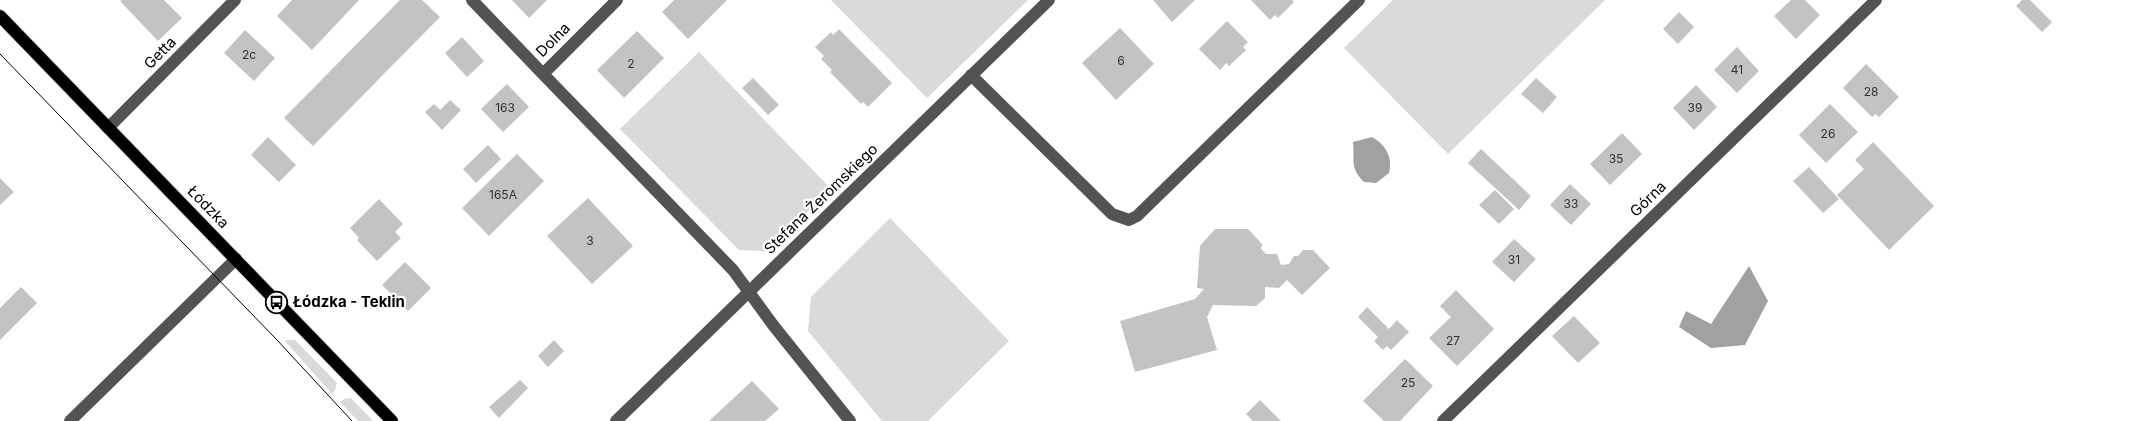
<svg xmlns="http://www.w3.org/2000/svg" width="2150" height="421" font-family="Inter,sans-serif">
	<style>
		.green { fill: #dadada }
		.water { fill: #a1a1a1 }
		.building { fill: #c3c3c3 }
		.lines { fill: none; stroke-linecap: round; stroke-linejoin: round }
		.major-casing { stroke: #dbdbdb; stroke-width: 14 }
		.minor { stroke: #535353; stroke-width: 12 }
		.major { stroke: #000; stroke-width: 12 }
		.tram { stroke: #000; stroke-width: 1 }
		.labels { text-anchor: middle; stroke-width: 4.5; stroke-linejoin: round; paint-order: stroke }
		.number-label { font-size: 12px; fill: #313131 }
		.street-label { font-size: 15px; fill: #000; stroke: #fff }
		.poi-label { font-size: 15px; font-weight: bold; fill: #000; stroke: #fff; text-anchor: start }
	</style>
	<rect width="100%" height="100%" fill="#fff"/>
	<path class="green" d="M831 0H1028L927 98Z
		M1393 0H1605L1448 154 1344 48Z
		M699 52 831 189 767 251 739 250 620 129Z
		M890 218 1009 341 928 421H882L808 331 811 297Z
		M286 340H295L337 383 335 390 332 394 285 341Z
		M351 398 373 421H358L340 402 344 399Z"/>
	<path class="water" d="M1372 137C1386 145 1393 157 1389 173L1376 183 1364 182C1349 167 1355 161 1353 142Z
		M1749 266 1768 301 1745 345 1711 348 1679 327 1686 311 1711 324Z"/>
	<path class="building" d="M122 0H164L182 18 158 41 120 1Z
		M292 0H359L312 50 277 16Z
		M400 0H422L440 17 313 146 284 118Z
		M512 0H547L529 18Z
		M674 0H727L688 39 662 12Z
		M1153 0H1195L1172 22Z
		M1251 0H1292L1294 2 1278 18 1275 15 1270 20Z
		M1791 0H1805L1820 15 1796 39 1774 16Z
		M2022 0H2030L2052 22 2042 32 2016 6Z
		M1679 12 1694 27 1678 44 1663 29Z
		M1227 21 1248 42 1243 47 1246 50 1229 66 1226 63 1220 70 1199 49Z
		M1120 28 1154 64 1116 100 1082 63Z
		M839 29 892 83 868 107 863 102 861 104 830 72 832 70 821 59 824 56 815 47 831 32 833 35Z
		M245 30 275 58 254 81 224 53Z
		M637 31 664 58 624 98 597 70Z
		M462 37 484 61 467 77 445 53Z
		M1737 47 1759 71 1737 93 1714 70Z
		M1866 64 1899 97 1879 117 1875 114 1872 117 1843 88Z
		M753 78 779 105 768 115 742 88Z
		M1536 78 1557 97 1543 113 1521 94Z
		M507 84 529 107 503 132 481 109Z
		M1696 85 1717 107 1694 130 1673 108Z
		M450 100 461 110 442 130 425 112 434 104 440 110Z
		M1830 104 1858 132 1826 163 1799 135Z
		M1622 133 1642 154 1610 185 1590 164Z
		M268 137 296 165 279 182 251 155Z
		M1873 142 1934 206 1889 250 1837 195 1864 169 1855 160Z
		M488 145 501 159 476 183 463 169Z
		M1481 149 1531 196 1519 210 1468 163Z
		M517 154 544 181 489 236 462 208Z
		M1809 167 1839 199 1823 213 1793 181Z
		M0 178 14 192 0 205Z
		M1570 184 1591 204 1571 225 1550 205Z
		M1495 190 1514 209 1499 224 1479 205Z
		M588 198 633 246 592 284 547 236Z
		M379 199 403 224 395 232 401 238 377 261 357 240 359 238 350 228Z
		M1215 229H1248L1262 244 1261 249 1266 254H1277L1281 265 1289 264 1294 256H1298L1303 250H1313L1330 268 1302 295 1287 280 1279 288 1265 287V298L1256 306 1213 305 1207 317 1217 350 1135 372 1120 321 1195 299 1204 289 1197 288 1200 246Z
		M1514 239 1536 259 1514 282 1492 262Z
		M405 262 431 288 408 311 382 285Z
		M21 287 37 303 0 340V308Z
		M1456 290 1494 329 1457 366 1429 338 1451 317 1440 306Z
		M1367 307 1389 329 1397 320 1409 332 1391 350 1387 346 1383 350 1374 341 1378 337 1358 317Z
		M1574 316 1600 343 1578 363 1552 336Z
		M554 340 564 351 548 367 538 356Z
		M1405 359 1433 386 1400 421H1384L1363 401Z
		M520 380 528 388 499 418 489 407Z
		M752 381 779 409 765 421H709Z
		M1260 400 1281 421H1253L1246 414Z"/>
	<g class="lines">
		<defs>
			<path id="major" d="M0 16 392 421"/>
		</defs>
		<use href="#major" class="major-casing"/>
		<path class="minor" d="M472 0 543 74 617 0
			M543 74 733 270 773 325 850 421
			M971 75 1112 214 1129 220 1137 216 1359 0
			M108 128 235 0
			M70 421 236 259
			M616 421 1049 0
			M1443 421 1876 0"/>
		<use href="#major" class="major"/>
		<path class="tram" d="M0 54 277 340 352 421"/>
	</g>
	<defs>
		<symbol id="bus-ring" viewBox="-11 -11 22 22"><circle r="9.5" fill="#fff" stroke="#000" stroke-width="1.5"/><path d="M-5-6H5V4H4V6H2V4H-2V6H-4V4H-5ZM-3.5-4V0h7V-4ZM-3.5 1.2v1.5H-2V1.2ZM2 1.2v1.5H3.5V1.2Z" fill="#000"/></symbol>
	</defs>
	<g fill-rule="evenodd">
		<use href="#bus-ring" x="264" y="290" width="25" height="25"/>
	</g>
	<g class="labels">
		<g class="number-label">
			<text x="249" y="59">2c</text>
			<text x="1121" y="65">6</text>
			<text x="631" y="68">2</text>
			<text x="1737" y="74">41</text>
			<text x="1871" y="96">28</text>
			<text x="505" y="112">163</text>
			<text x="1695" y="112">39</text>
			<text x="1828" y="138">26</text>
			<text x="1616" y="163">35</text>
			<text x="503" y="199">165A</text>
			<text x="1571" y="208">33</text>
			<text x="590" y="245">3</text>
			<text x="1514" y="264">31</text>
			<text x="1453" y="345">27</text>
			<text x="1408" y="387">25</text>
		</g>
		<g class="street-label">
			<text transform="translate(553 40) rotate(-45)" y="5">Dolna</text>
			<text transform="translate(160 53) rotate(-45)" y="5">Getta</text>
			<text transform="translate(821 199) rotate(-44)" y="5">Stefana Żeromskiego</text>
			<text transform="translate(1648 199) rotate(-44)" y="5">Górna</text>
			<text transform="translate(208 207) rotate(46)" y="5">Łódzka</text>
		</g>
		<g class="poi-label">
			<text x="293" y="307">Łódzka - Teklin</text>
		</g>
	</g>
</svg>
